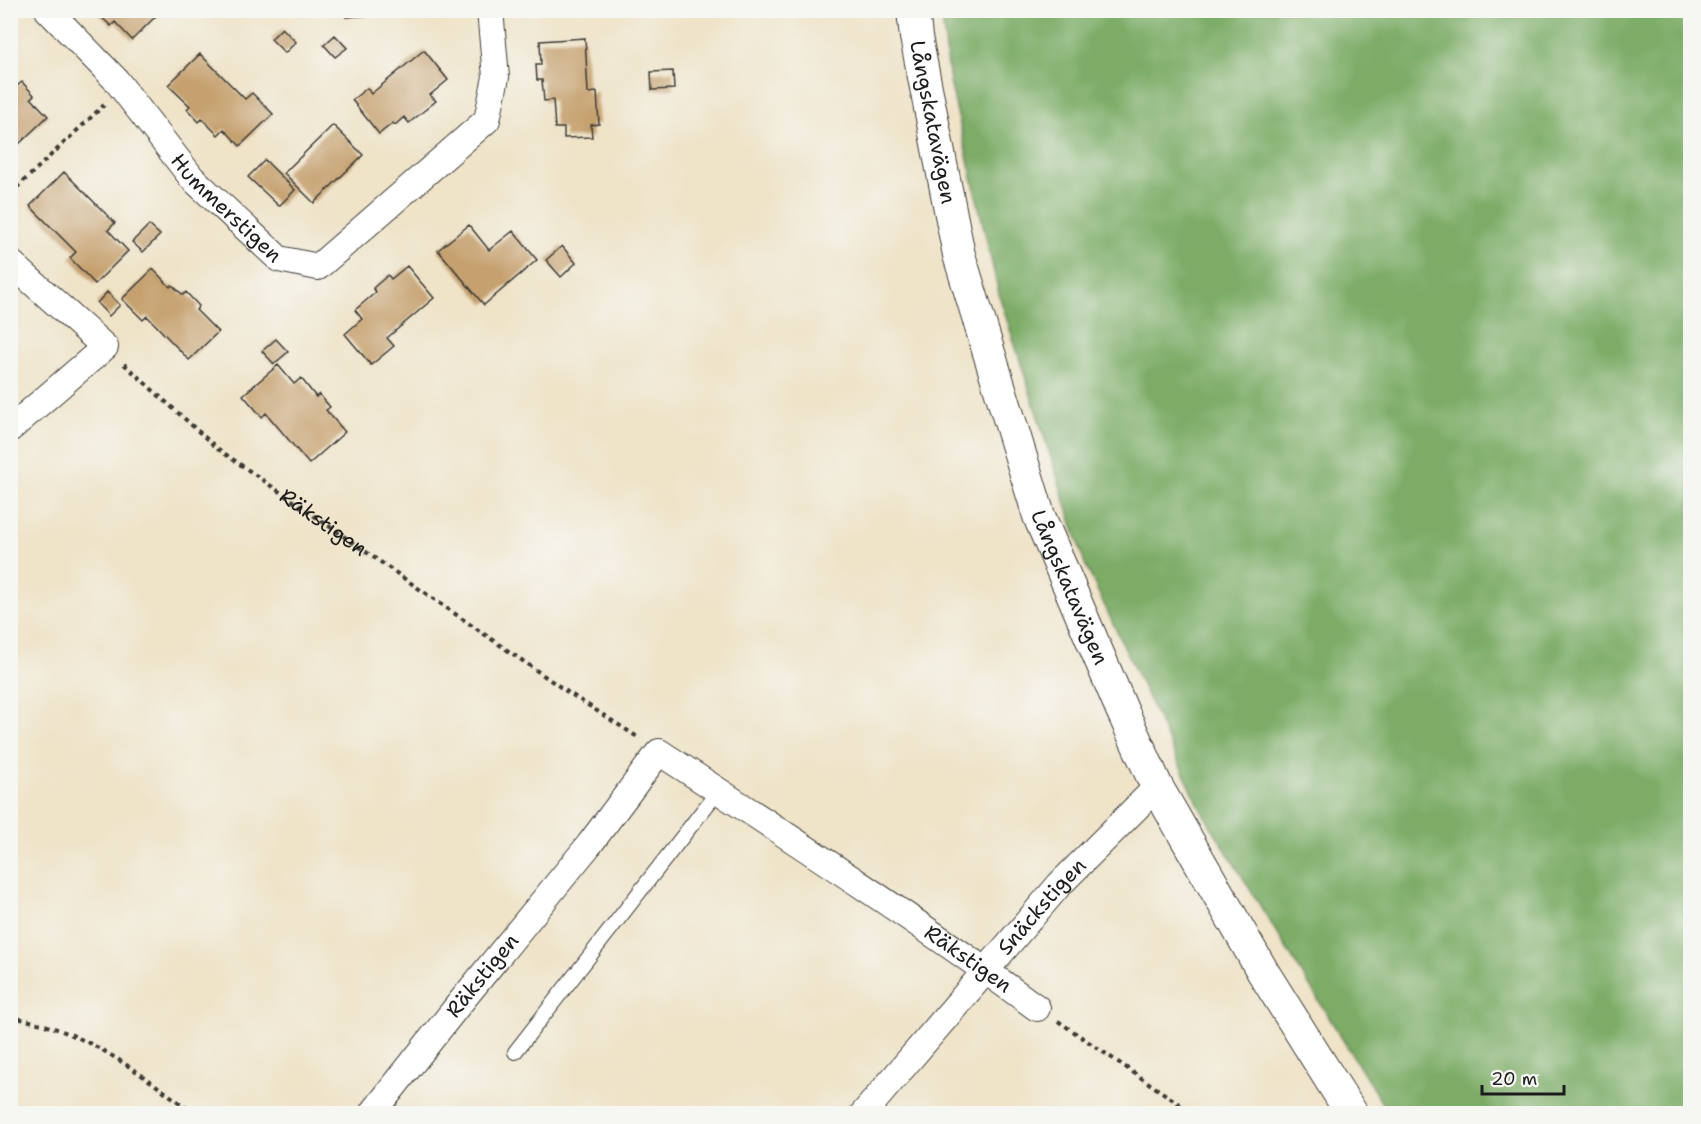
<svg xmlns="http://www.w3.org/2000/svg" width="1701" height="1124" font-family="'Shantell Sans',sans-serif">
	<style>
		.forest { fill: #7cac66; stroke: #4c6441; stroke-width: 1.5 }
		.building { fill: #c6a16f }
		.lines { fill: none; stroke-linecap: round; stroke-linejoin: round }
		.service-casing { stroke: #3c3a36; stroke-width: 16 }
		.minor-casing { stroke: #3c3a36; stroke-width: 28 }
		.tertiary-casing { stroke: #3c3a36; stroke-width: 34 }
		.path { stroke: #3c3a36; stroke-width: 4; stroke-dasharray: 4.5 4.5; stroke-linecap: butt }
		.service { stroke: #fff; stroke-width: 14 }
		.minor { stroke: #fff; stroke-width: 26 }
		.tertiary { stroke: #fff; stroke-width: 32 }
		.labels { text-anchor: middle; stroke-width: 4.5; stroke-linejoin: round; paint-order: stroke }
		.street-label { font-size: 21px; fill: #1c1c1c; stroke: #f6f6f2 }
	</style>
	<rect width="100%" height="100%" fill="#f6f6f2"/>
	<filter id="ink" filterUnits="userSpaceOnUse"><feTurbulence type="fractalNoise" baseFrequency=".0167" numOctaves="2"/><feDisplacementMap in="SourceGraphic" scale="12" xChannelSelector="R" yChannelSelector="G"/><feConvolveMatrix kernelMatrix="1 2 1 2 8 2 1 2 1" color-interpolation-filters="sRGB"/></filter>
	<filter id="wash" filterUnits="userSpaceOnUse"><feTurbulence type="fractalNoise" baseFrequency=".008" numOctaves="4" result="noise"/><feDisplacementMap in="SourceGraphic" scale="24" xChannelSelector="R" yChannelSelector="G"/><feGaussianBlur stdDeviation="1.35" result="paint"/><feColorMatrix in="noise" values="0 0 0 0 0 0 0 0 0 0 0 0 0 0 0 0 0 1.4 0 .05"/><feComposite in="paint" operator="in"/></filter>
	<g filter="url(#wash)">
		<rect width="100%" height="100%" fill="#efe3c8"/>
		<path class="forest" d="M941 11H1690V1113H1388L1201 810 1085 564 1000 298 950 82Z"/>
		<g id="blocks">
			<path class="building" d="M102 10H162L132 40 115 22 111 26 98 14Z
				M345 10H387V14L346 17Z
				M282 28 296 42 285 53 271 39Z
				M335 35 347 48 335 57 324 45Z
				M585 38 588 93 597 92 599 124 591 125 592 137 564 138V128H555L553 100 544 101 542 80H537L536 65H541L540 41Z
				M424 50 448 80 430 95 436 101 409 123 404 117 395 125 393 123 379 134 352 100 367 88 371 94Z
				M200 54 245 99 252 93 273 114 240 146 224 129 218 135 202 119 199 122 187 109 190 106 168 85Z
				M673 71 674 89 652 90 651 72Z
				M10 78 18 85 22 82 34 95 31 98 48 116 19 144 10 135Z
				M333 125 363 155 314 203 284 173Z
				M265 160 295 190 279 206 248 177Z
				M64 172 115 223 108 230 128 251 95 284 70 258 76 252 30 206Z
				M149 225 160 235 143 252 132 242Z
				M469 225 489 250 513 231 537 260 484 305 438 250Z
				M562 246 576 263 561 277 546 260Z
				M407 266 434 298 387 338 394 346 371 365 345 334 362 319 355 310 376 292 373 288 388 275 391 279Z
				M153 269 170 287 172 285 183 295 186 292 199 306 196 310 218 332 189 360 147 316 143 320 122 299Z
				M107 292 120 305 109 316 97 303Z
				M276 339 288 352 274 364 262 351Z
				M278 365 294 384 301 378 316 397 319 394 330 407 326 410 345 432 309 464 266 413 262 417 243 395Z"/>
		</g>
	</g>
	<g filter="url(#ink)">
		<use href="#blocks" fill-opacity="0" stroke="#3c3a36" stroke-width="1.5"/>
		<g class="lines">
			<defs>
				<path id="service" d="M515 1052 718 791"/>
				<g id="minor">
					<path id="s2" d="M48 10 116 80 192 178 279 259 318 267 487 120 496 77 490 10"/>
					<path d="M10 262 105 347 10 429"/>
					<path id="s3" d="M372 1114 459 1004 589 845 659 752C786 835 914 918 1037 1008"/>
					<path id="s4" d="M863 1114 1059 885 1157 787"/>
				</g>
				<g id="tertiary">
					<path id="s5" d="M913 10 916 37 959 255 1039 516 1122 710 1157 787 1263 972 1352 1114"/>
				</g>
			</defs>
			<use href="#service" class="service-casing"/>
			<use href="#minor" class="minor-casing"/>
			<use href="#tertiary" class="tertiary-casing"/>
			<g class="path">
				<path d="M10 194 104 105"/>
				<path id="s1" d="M124 364 218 449 566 691 639 738"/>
				<path d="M10 1017C85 1029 135 1070 195 1114"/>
				<path d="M1058 1021 1194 1114"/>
			</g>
			<use href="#service" class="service"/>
			<use href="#minor" class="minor"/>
			<use href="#tertiary" class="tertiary"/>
		</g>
	</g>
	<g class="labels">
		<g class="street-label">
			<text dy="7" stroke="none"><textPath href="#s5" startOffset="114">Långskatavägen</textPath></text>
			<text dy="7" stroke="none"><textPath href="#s2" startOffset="267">Hummerstigen</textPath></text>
			<text dy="7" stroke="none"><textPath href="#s1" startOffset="255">Räkstigen</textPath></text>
			<text dy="7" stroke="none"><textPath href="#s5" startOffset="600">Långskatavägen</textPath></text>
			<text dy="7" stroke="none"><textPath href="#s4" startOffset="274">Snäckstigen</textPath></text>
			<text dy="7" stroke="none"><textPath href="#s3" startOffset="834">Räkstigen</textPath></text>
			<text dy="7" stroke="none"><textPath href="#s3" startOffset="177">Räkstigen</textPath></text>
		</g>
	</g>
	<rect width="1701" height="1124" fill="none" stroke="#f6f6f2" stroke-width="36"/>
	<path d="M1482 1085v9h82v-9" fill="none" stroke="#1c1c1c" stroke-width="3"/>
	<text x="1491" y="1085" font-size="18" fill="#1c1c1c" stroke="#f6f6f2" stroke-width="4.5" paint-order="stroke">20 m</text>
</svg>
